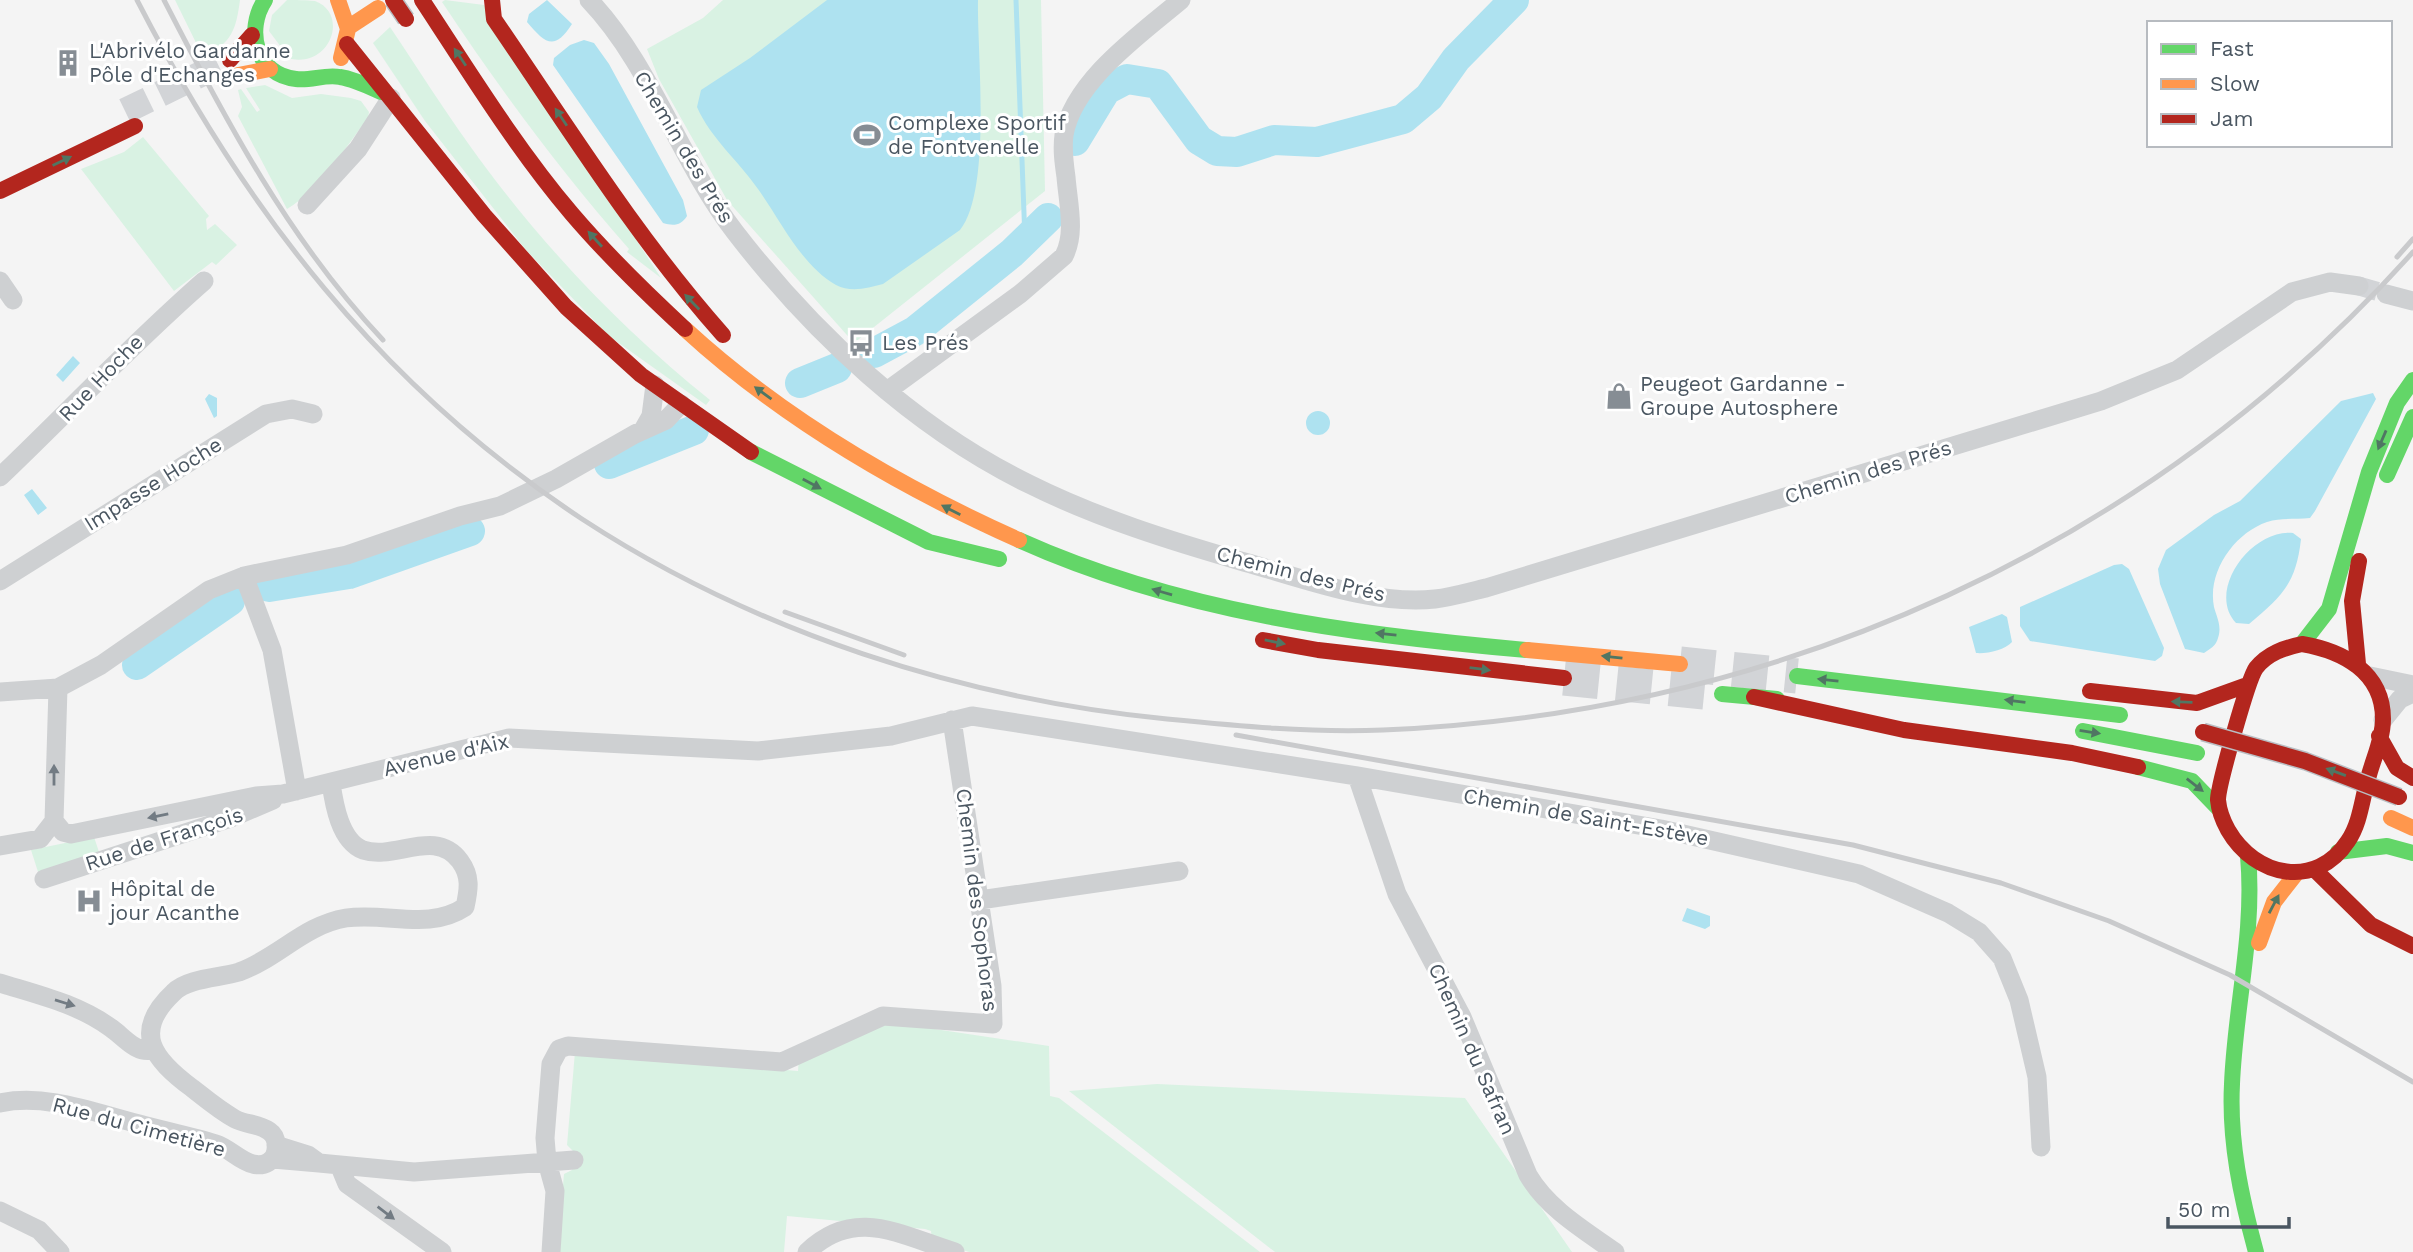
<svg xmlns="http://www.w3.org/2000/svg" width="2413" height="1252" font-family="'Work Sans',sans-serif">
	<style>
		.green { fill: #d9f2e3 }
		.water { fill: #aee2f0 }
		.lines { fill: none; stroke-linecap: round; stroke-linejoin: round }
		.stream { stroke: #aee2f0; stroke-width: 5 }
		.river { stroke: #aee2f0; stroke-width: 30 }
		.street-tunnel { stroke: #d2d4d7; stroke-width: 19; stroke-dasharray: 19 10; stroke-linecap: butt }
		.secondary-tunnel { stroke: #d2d4d7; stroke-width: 26; stroke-dasharray: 26 13; stroke-linecap: butt }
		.highway-tunnel { stroke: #d2d4d7; stroke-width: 35; stroke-dasharray: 35 18; stroke-linecap: butt }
		.street { stroke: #ced0d2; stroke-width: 19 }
		.fast { stroke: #63d668; stroke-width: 16 }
		.slow { stroke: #ff974d; stroke-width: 16 }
		.jam { stroke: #b3261e; stroke-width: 16 }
		.rail { stroke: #c9cacc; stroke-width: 5 }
		.jam-bridge-casing { stroke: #b9bec3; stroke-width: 19; stroke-linecap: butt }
		.jam-bridge { stroke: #b3261e; stroke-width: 16 }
		.oneway { fill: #507663 }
		.oneway2 { fill: #727b83 }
		.labels { text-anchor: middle; stroke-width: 6; stroke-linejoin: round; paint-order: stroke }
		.poi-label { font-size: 21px; fill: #4a5661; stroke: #fff; text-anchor: start }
		.street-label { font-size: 21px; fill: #4a5661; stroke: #fff }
	</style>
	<rect width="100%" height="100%" fill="#f4f4f4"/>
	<path class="green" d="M175 0H240C236 30 232 43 203 57Z
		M287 0C295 0 307 0 315 1 351 14 329 73 284 57V51L269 31 272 15Z
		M445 0 484 5 661 278 627 252 629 249C560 171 499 88 442 2Z
		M723 0H1041L1045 191 854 343 727 200 659 79 647 49 703 18Z
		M390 27C417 67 442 107 470 146 538 241 619 327 710 400L706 405 609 336 526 250 425 121 373 43Z
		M265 85 292 98 321 94 351 98 361 101 369 112 368 118C344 149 321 189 287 209L238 116 242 107 238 90 241 89 257 112 260 110 246 88Z
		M143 137 209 216 206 219 207 230 215 224 237 245 216 265 212 262 174 291 81 169 124 152Z
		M94 837 100 855 39 875 31 850Z
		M881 1021 1049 1046 1050 1096 1059 1098 1260 1252H969L932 1240 931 1231 925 1229 787 1216 784 1252H557L564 1174 572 1170 574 1152 567 1145 575 1052 798 1071 799 1058Z
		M1157 1084 1465 1098 1572 1252H1275L1069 1091Z"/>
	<path class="water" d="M547 0 572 24C554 52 545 43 527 22L529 14Z
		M827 0H978C977 54 992 190 960 230L883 284C868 288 851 293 836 285 801 265 781 221 758 189 738 160 711 139 697 107L701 90 750 58Z
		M584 40 594 43 609 64 683 200 687 216C681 226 673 226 663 223L553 65 554 58 570 45Z
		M73 356 80 363 63 382 56 375Z
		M2373 393 2376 399 2315 511 2310 518C2295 520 2282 517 2267 522 2235 533 2207 571 2214 607 2217 618 2222 626 2218 638 2216 646 2210 649 2204 653L2185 649 2160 584 2158 569 2166 550 2214 515 2240 501 2341 401Z
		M209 394 217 398V416L214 418 205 399Z
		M1306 423a12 12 0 1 1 24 0a12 12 0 1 1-24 0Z
		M32 489 47 508 38 515 24 495Z
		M2293 533 2301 539C2296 584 2282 596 2249 624L2236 623C2206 591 2251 529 2293 533Z
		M2122 564 2129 569 2164 648 2162 656 2155 661 2030 641 2020 626V607L2114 565Z
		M2002 614 2007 617 2012 642C2005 650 1987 654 1976 653L1969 627Z
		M1687 908 1710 916V926L1705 929 1682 921Z"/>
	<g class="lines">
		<path class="stream" d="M1016 0 1025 240"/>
		<path class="river" d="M1075 141 1106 90 1127 79 1158 84 1199 140 1217 151 1237 152 1274 140 1317 142 1403 119 1429 97 1456 59 1514 0
			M874 353 915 331 1012 253 1048 218
			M800 383 837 368
			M609 464 694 430
			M269 587 349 574 470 531
			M137 665 230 601"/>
		<path class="street-tunnel" d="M2359 286 2386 294"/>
		<path class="secondary-tunnel" d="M125 111 230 60"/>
		<path class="highway-tunnel" d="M1680 664 1797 676
			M1564 678 1722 694"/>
		<path class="street" d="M589 0C652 66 679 160 735 232 813 333 914 428 1029 484 1097 518 1171 541 1244 562 1302 578 1375 606 1435 599 1452 597 1469 592 1486 588L2101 401 2177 370 2292 292 2330 282 2359 286
			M307 205 358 149 391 98
			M0 281 13 300
			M2386 294 2413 301
			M887 391 1020 294 1064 256C1076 233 1068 203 1066 177 1064 163 1062 149 1064 135 1073 81 1142 33 1181 0
			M643 430 651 416 655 385
			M0 477C68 412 133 343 204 281
			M244 576 272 650 297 791
			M0 581 266 414 292 409 313 414
			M2370 676 2413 685
			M0 692 58 688 101 665 209 590 244 576 347 555 460 516 500 506 556 479 635 434 666 420 681 404
			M2383 720 2400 699 2413 693
			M1357 776 1397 894 1462 1017 1528 1175C1548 1209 1584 1230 1615 1252
			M54 821 63 832 71 834 256 796 283 794 509 738 758 751 891 736 972 716 1357 776 1661 829 1859 874 1948 913 1979 932 2002 958 2019 1000 2037 1077 2041 1147
			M0 846 40 839 54 821 58 688
			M44 879 231 818 273 800
			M980 900 1179 871
			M0 983C39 995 78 1004 111 1028 123 1036 136 1054 152 1050
			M0 1103C46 1093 95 1113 139 1124 165 1131 191 1136 216 1144 229 1148 240 1161 253 1164 264 1167 275 1161 276 1150 277 1142 275 1135 269 1131 258 1123 246 1125 235 1119 219 1110 206 1099 192 1088 153 1059 131 1032 174 992 188 978 220 978 239 972 278 958 304 925 346 918 387 912 429 931 465 907 469 889 471 876 460 861 435 827 395 861 363 850 340 841 334 804 331 783
			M273 1159 319 1163 308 1155 276 1145
			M319 1163 414 1172 574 1160
			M340 1167 347 1184 442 1252
			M0 1211 39 1230 60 1252
			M551 1252 555 1191 547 1162 545 1138 551 1064 559 1049 568 1046 782 1062 883 1016 993 1024 992 986 952 720
			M807 1252C855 1206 900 1235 955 1252"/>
		<path class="fast" d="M265 0C245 30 256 75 296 79 311 81 325 74 340 77 354 79 368 86 381 92
			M751 452 929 542 999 559
			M2387 475 2413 417
			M1019 540C1179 612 1354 635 1527 650
			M2302 644 2329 609 2369 472 2397 403 2413 380
			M1797 676 2120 715
			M1722 694 1777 699
			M2083 731 2197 753
			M2138 767 2192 781 2218 808
			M2338 852 2387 846 2413 853
			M2248 856C2255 933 2235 1007 2232 1084 2229 1141 2241 1197 2256 1252"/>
		<path class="slow" d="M338 0 348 29 341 58
			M349 27 378 8
			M238 75 270 69
			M685 329C783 419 898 486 1019 540
			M1527 650 1680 664
			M2391 818 2413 828
			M2259 943 2274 902 2295 875"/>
		<path class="jam" d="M422 0C470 73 516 148 572 214 607 255 645 292 685 329
			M492 0 494 19C568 127 636 237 723 335
			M347 44 484 215 566 307 641 375 751 452
			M230 60 252 35
			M0 191 135 126
			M1263 640 1318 650 1564 678
			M2302 644C2343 651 2383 672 2383 719 2383 738 2374 757 2369 775 2362 797 2361 822 2348 841 2316 890 2255 877 2228 830 2223 821 2219 811 2218 800 2218 786 2248 679 2256 668 2268 653 2284 648 2302 644Z
			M2358 664 2352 601 2359 561
			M2090 691 2197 703 2247 685
			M1754 697 1904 730 2072 753 2138 767
			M2379 736 2397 768 2413 778
			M2316 871 2371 925 2413 946"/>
		<path class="rail" d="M137 0C246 212 381 386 582 519 755 632 963 699 1167 719 1239 726 1311 733 1383 730 1780 713 2147 548 2413 252
			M164 0C226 121 289 240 383 340
			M2397 257 2413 239
			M785 612 904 655
			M1236 735 1853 845 2001 883 2109 921 2230 975 2413 1082"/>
		<defs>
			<path id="jam-bridge" d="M393 0 406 19
				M2203 732 2305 761 2399 797"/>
		</defs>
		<use href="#jam-bridge" class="jam-bridge-casing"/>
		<use href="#jam-bridge" class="jam-bridge"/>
	</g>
	<defs><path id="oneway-solid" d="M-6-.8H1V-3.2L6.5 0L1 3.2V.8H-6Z" transform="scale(1.75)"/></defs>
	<g class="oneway">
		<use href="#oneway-solid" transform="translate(460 57) rotate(-124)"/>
		<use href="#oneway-solid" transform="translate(561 117) rotate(-124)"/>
		<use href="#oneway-solid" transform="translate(62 161) rotate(-26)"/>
		<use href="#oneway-solid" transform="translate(595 239) rotate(-132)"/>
		<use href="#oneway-solid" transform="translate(692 302) rotate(-134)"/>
		<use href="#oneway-solid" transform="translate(763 393) rotate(-144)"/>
		<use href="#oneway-solid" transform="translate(2382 440) rotate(113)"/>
		<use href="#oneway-solid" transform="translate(812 484) rotate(28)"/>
		<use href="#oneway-solid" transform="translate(951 510) rotate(-153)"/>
		<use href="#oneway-solid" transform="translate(1162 592) rotate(-164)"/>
		<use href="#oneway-solid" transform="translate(1386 634) rotate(-174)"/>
		<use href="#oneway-solid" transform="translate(1275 642) rotate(11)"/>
		<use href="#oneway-solid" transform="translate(1612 657) rotate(-174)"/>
		<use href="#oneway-solid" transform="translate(1480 669) rotate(7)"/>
		<use href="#oneway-solid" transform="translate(1828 680) rotate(-174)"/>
		<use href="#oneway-solid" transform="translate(2015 701) rotate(-173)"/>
		<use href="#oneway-solid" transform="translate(2182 702) rotate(-178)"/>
		<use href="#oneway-solid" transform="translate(2090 732) rotate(9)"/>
		<use href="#oneway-solid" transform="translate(2336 772) rotate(-160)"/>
		<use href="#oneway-solid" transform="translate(2195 785) rotate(38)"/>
		<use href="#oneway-solid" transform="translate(2274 904) rotate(-62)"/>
	</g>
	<g class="oneway2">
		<use href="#oneway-solid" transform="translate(54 775) rotate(-90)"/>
		<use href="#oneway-solid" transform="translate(158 816) rotate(168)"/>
		<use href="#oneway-solid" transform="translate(65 1003) rotate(17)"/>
		<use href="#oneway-solid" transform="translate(386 1213) rotate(37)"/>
	</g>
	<defs>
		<symbol id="building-bare" viewBox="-9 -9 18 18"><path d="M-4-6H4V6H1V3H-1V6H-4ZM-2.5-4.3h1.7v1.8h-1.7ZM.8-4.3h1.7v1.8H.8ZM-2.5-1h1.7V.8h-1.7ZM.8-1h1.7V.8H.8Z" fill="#868d94" stroke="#fff" stroke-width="2.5" paint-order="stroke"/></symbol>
		<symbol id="stadium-bare" viewBox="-9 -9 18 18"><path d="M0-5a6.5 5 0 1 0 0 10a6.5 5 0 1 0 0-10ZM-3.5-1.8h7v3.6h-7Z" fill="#868d94" stroke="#fff" stroke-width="2.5" paint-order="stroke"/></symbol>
		<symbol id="bus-bare" viewBox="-9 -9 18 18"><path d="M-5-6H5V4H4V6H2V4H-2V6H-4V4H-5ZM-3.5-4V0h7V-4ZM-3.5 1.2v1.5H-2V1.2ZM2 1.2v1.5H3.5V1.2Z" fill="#868d94" stroke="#fff" stroke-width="2.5" paint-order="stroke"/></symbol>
		<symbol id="shop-bare" viewBox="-9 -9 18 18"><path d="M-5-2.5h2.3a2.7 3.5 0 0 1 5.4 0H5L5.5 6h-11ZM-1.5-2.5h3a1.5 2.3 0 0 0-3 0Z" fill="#868d94" stroke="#fff" stroke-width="2.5" paint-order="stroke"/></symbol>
		<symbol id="hospital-bare" viewBox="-9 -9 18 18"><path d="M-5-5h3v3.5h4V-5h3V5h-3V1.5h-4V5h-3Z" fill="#868d94" stroke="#fff" stroke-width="2.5" paint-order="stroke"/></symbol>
	</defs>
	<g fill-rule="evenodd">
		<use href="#building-bare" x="49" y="44" width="38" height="38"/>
		<use href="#stadium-bare" x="848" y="116" width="38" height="38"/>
		<use href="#bus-bare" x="842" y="324" width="38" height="38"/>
		<use href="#shop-bare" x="1600" y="377" width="38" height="38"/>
		<use href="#hospital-bare" x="70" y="882" width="38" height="38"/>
	</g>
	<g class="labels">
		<g class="poi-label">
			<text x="89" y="58">L'Abrivélo Gardanne<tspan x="89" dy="24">Pôle d'Echanges</tspan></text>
			<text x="888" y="130">Complexe Sportif<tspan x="888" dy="24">de Fontvenelle</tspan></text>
			<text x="882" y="350">Les Prés</text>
			<text x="1640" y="391">Peugeot Gardanne -<tspan x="1640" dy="24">Groupe Autosphere</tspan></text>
			<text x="110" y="896">Hôpital de<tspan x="110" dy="24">jour Acanthe</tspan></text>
		</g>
		<g class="street-label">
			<text transform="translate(684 147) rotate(59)" y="7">Chemin des Prés</text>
			<text transform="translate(101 378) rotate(-46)" y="7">Rue Hoche</text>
			<text transform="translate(1868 472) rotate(-17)" y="7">Chemin des Prés</text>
			<text transform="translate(153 484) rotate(-32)" y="7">Impasse Hoche</text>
			<text transform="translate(1301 574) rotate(14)" y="7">Chemin des Prés</text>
			<text transform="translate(446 755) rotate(-13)" y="7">Avenue d'Aix</text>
			<text transform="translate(1586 817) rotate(10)" y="7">Chemin de Saint-Estève</text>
			<text transform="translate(164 839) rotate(-18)" y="7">Rue de François</text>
			<text transform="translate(977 900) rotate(83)" y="7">Chemin des Sophoras</text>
			<text transform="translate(1472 1049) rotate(66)" y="7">Chemin du Safran</text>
			<text transform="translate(139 1127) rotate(15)" y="7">Rue du Cimetière</text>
		</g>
	</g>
	<rect x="2147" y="21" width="245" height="126" fill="#ffffff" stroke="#b7bbc0" stroke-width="2"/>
	<rect x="2161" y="44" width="35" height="10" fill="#63d668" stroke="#b7bbc0" stroke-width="2"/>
	<text x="2210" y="56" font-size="21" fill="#4a5661">Fast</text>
	<rect x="2161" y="79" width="35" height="10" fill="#ff974d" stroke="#b7bbc0" stroke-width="2"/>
	<text x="2210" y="91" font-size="21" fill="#4a5661">Slow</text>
	<rect x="2161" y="114" width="35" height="10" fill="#b3261e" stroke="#b7bbc0" stroke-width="2"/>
	<text x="2210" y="126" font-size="21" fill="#4a5661">Jam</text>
	<path d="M2168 1217v10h121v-10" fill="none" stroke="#4a5661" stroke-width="3.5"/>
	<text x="2178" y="1217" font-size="21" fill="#4a5661" stroke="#ffffff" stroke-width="5" paint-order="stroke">50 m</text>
</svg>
